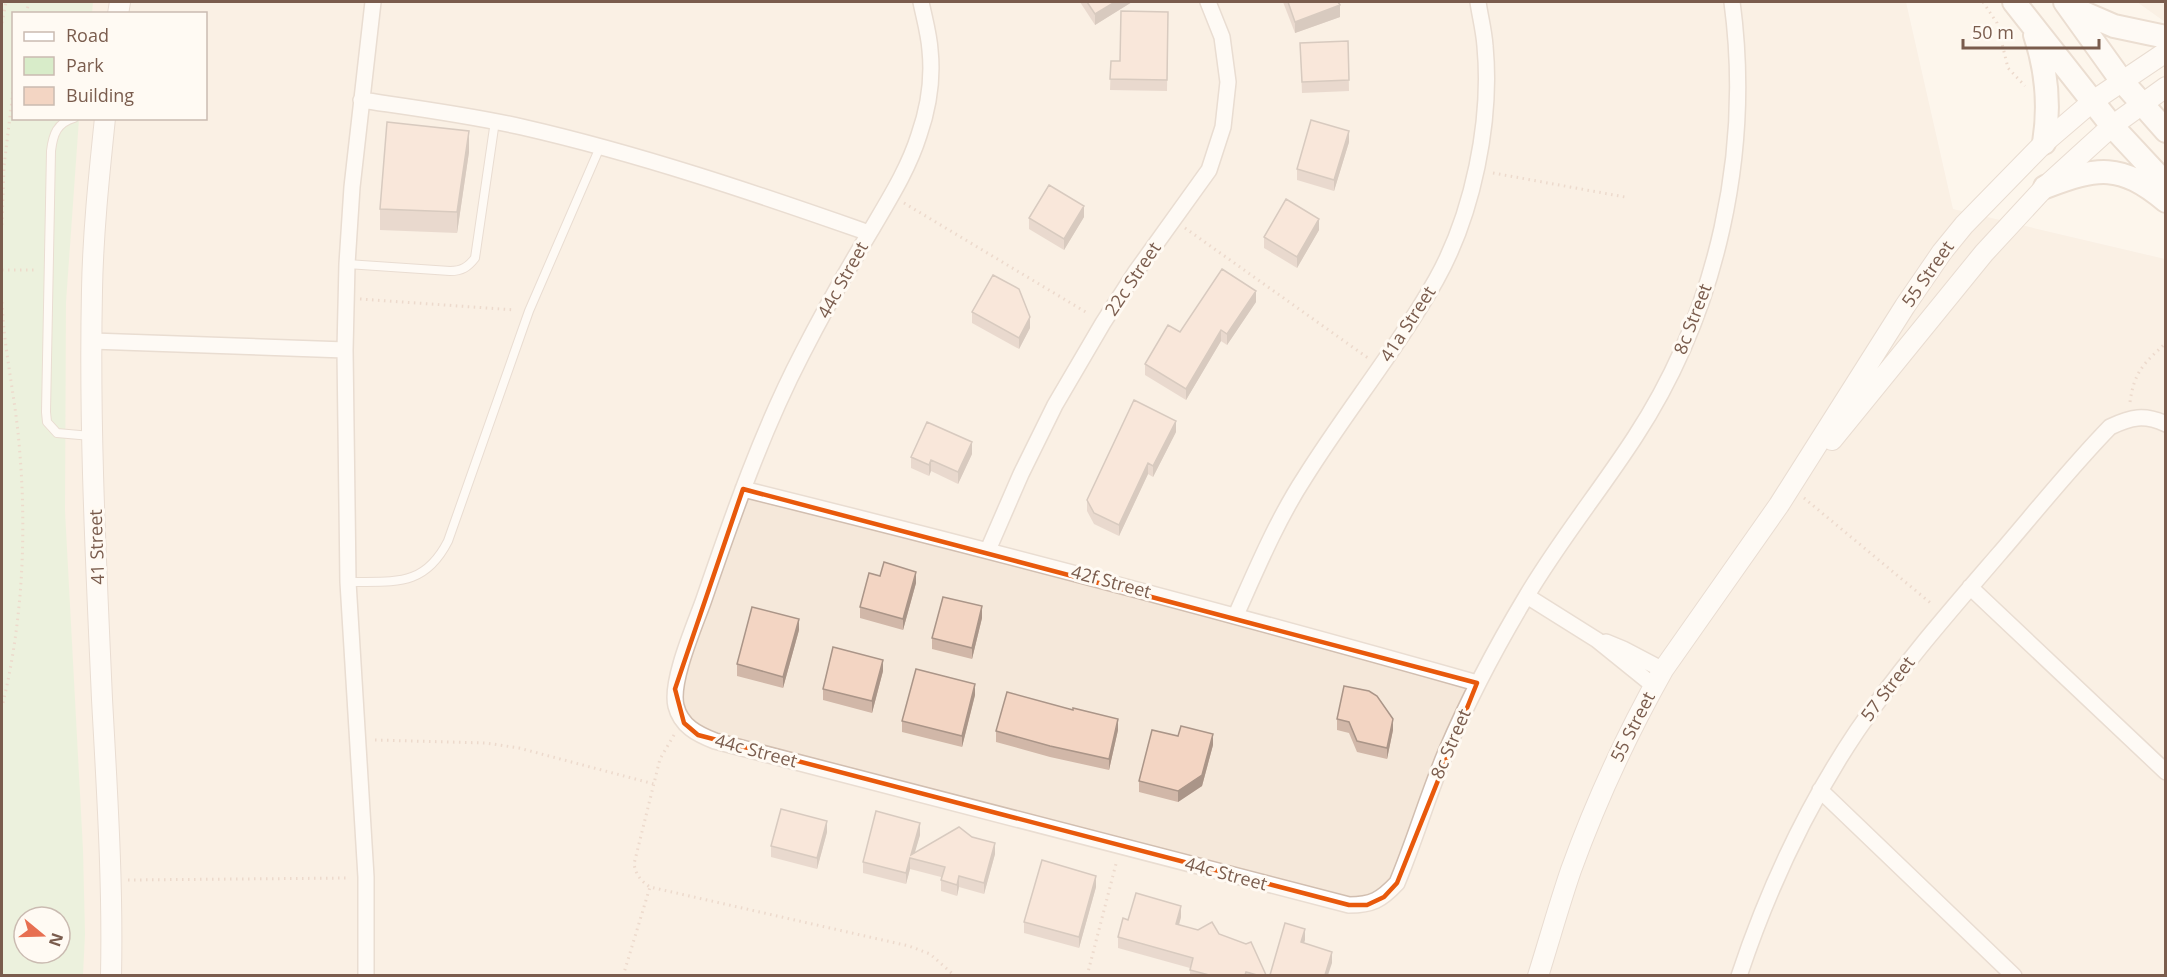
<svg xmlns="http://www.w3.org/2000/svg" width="2167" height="977" font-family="'Open Sans',sans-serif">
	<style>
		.residential { fill: #f5e8da; fill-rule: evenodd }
		.green { fill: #d8ecc9; fill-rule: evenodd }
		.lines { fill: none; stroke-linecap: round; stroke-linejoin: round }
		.service-casing { stroke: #d1beb0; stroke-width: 10 }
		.minor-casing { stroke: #d1beb0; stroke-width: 18 }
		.tertiary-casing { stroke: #d1beb0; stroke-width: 22 }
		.secondary-casing { stroke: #d6c0b0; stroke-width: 26 }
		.path { stroke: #d9b8a5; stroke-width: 3; stroke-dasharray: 1.5 4.5; stroke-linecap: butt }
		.service { stroke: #fff; stroke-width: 8 }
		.minor { stroke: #fff; stroke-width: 15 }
		.tertiary { stroke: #fff; stroke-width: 20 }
		.secondary { stroke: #fff; stroke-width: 22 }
		.wall { fill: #d1b7a8 }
		.shaded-wall { fill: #aa9588 }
		.building { fill: #f3d5c3; stroke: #aa9588; stroke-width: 1.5 }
		.marked { fill: none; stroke: #e8590c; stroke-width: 4.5; stroke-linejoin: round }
		.labels { text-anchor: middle; stroke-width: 6; stroke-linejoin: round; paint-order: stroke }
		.street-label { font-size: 18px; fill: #7a5c4d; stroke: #fffaf3 }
	</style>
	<rect width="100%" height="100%" fill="#fdf6ec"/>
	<path class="residential" d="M2 2H1906L1953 209 2165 259V975L2 976ZM14 14H206V118H14ZM24 917H60V953H24Z
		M2137 2H2165V22Z"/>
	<path class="green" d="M2 2H93L92 13 14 14V118L79 119 66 302 65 511 83 850 85 934 83 975 2 976ZM24 917H60V953H24Z"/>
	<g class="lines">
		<defs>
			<path id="service" d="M74 118C57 123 53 134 51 151L46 412 47 422 57 433 91 436
				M347 264 450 271C462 271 468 267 475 258L495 121
				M348 582C394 581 424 588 448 541L529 311 600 147"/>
			<path id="minor" d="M921 2C924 17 929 34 930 50 933 78 928 109 919 135 908 170 888 201 870 232 846 272 823 313 802 354 761 433 732 518 703 602 694 627 670 682 676 706 681 726 697 734 715 741L1349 905C1372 905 1381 900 1397 883 1415 840 1428 795 1446 752 1469 698 1496 647 1526 597 1559 541 1600 491 1635 437 1718 310 1752 151 1732 2
				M361 100C415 108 469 115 522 127 640 154 755 193 869 233
				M92 341 345 350
				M743 489C989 550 1233 614 1477 683
				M988 550 1021 474 1055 405 1103 323 1135 273 1209 170 1223 127 1228 82 1222 37 1208 2
				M1970 587 2166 772
				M1527 596 1597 640 1654 686
				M1236 615C1257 568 1277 520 1305 477 1347 410 1397 349 1436 280 1473 214 1492 121 1485 46 1484 31 1480 16 1478 2
				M1606 642 1623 649 1663 670
				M1820 790 2014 976
				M366 976V877L348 582 345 350 347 264 352 187 373 2
				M1739 976C1768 889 1806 807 1857 731 1900 668 1950 611 1999 554 2036 511 2071 467 2110 427 2131 417 2144 414 2166 424"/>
			<path id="tertiary" d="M118 14 120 2
				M105 118C99 176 93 233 92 290 89 426 96 563 102 699 107 791 113 883 111 976
				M1832 440 1984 253 2045 187 2112 126 2166 87
				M1538 976C1549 941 1559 905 1571 870 1596 801 1627 734 1663 670L1779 505 1905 306 1942 252 1964 225 2044 143 2093 101 2166 52"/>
			<path id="secondary" d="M2014 2 2112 126 2166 184
				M2065 2 2121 80 2166 131
				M2070 7 2114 26 2166 37
				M2035 35C2047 71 2050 106 2044 143
				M2045 187C2098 167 2120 163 2166 201"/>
		</defs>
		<use href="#service" class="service-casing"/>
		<use href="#minor" class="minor-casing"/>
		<use href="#tertiary" class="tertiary-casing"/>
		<use href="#secondary" class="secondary-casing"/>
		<path class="path" d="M1983 2 1997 23 2008 68 2025 86
			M26 14 29 2
			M2 23 6 2
			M1493 173 1625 197
			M904 203 1089 314
			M2 225 4 166 14 83
			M1185 228 1368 358
			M2 270H38
			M360 299 515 310
			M2 302C4 350 15 396 19 443 27 530 23 622 2 707
			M2130 402C2134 372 2144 363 2166 343
			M1804 498 1933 605
			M674 735 660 759 634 864C636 875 641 881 650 887L909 946 930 954 955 976
			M375 740 486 743 519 748 654 784
			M128 880 350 878
			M623 976 650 887
			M1087 976 1117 860"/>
		<use href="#service" class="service"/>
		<use href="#minor" class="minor"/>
		<use href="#tertiary" class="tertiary"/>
		<use href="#secondary" class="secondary"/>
	</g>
	<path class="wall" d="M1080 2H1132L1095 25Z
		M1283 2H1338L1340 17 1295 33Z
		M1168 12 1167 91 1110 90 1111 61H1120Z
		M1348 41 1349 91 1302 93 1300 43Z
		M1349 142 1334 191 1297 180V169Z
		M469 152 457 233 380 230V209Z
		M1084 217 1064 250 1029 229V218Z
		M1319 230 1297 268 1264 248V237Z
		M1256 302 1227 345 1221 341 1186 400 1145 375V364L1180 332Z
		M972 312 1030 328 1019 349 972 323Z
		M1176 432 1153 477 1148 474 1119 536 1094 524 1087 511V500Z
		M972 454 958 484 931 471 929 476 911 468V457Z
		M880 576 916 583 903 630 860 618V607Z
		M982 618 972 659 932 649V638Z
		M799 630 783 688 737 676V664Z
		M883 671 872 713 823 700V689Z
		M975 695 962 747 902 732V721Z
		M1073 710 1118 730 1109 770 1050 757 996 742V731Z
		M1337 719 1393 730 1387 759 1357 752 1349 733 1337 730Z
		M1213 745 1202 786 1178 802 1139 792V781Z
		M827 832 817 869 771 857V846Z
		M920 835 914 853 995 854 984 894 959 887 957 896 941 891V877L910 869 906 884 863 873V862Z
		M1096 887 1079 948 1024 933V922Z
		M1181 917 1179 925 1198 930 1219 934 1266 975H1190V968L1118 948V937L1128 920Z"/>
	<path class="shaded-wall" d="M1115 2H1132L1095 25V14Z
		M1340 5V17L1295 33V22Z
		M469 131V152L457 233V212Z
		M1349 131V142L1334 191V180Z
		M1084 206V217L1064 250V239Z
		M1319 219V230L1297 268V257Z
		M1256 291V302L1227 345V334Z
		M1030 317V328L1019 349V338Z
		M1221 330V341L1186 400V389Z
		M1176 421V432L1153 477V466Z
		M972 442V454L958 484V472Z
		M931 460V471L929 476V465Z
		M1148 463V474L1119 536V525Z
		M916 572V583L903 630V619Z
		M982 606V618L972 659V648Z
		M799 619V630L783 688V677Z
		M883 660V671L872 713V701Z
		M975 684V695L962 747V736Z
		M1118 719V730L1109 770V759Z
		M1393 719V730L1387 759V748Z
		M1213 734V745L1202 786 1178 802V791Z
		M827 821V832L817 869V858Z
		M920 823V835L913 859 911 855Z
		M995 843V854L984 894V883Z
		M910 858V869L906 884V873Z
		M959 876V887L957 896V885Z
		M1096 876V887L1079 948V937Z
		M1181 906V917L1176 935V924Z
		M1305 929V940L1301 954V942Z
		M1332 952V963L1328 975H1325Z"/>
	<path class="building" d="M1087 2H1115L1095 14Z
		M1288 2H1338L1340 5 1295 22Z
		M1121 11 1168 12 1167 80 1110 79 1111 61H1120Z
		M1348 41 1349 80 1302 82 1300 43Z
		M1311 120 1349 131 1334 180 1297 169Z
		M387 122 469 131 457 212 380 209Z
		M1049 185 1084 206 1064 239 1029 218Z
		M1286 199 1319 219 1297 257 1264 237Z
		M1222 269 1256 291 1227 334 1221 330 1186 389 1145 364 1168 325 1180 332Z
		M993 275 1019 289 1030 317 1019 338 972 312Z
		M1134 400 1176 421 1153 466 1148 463 1119 525 1094 513 1087 500Z
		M927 422 972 442 958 472 931 460 929 465 911 457Z
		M884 562 916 572 903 619 860 607 869 573 880 576Z
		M943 597 982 606 972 648 932 638Z
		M752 607 799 619 783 677 737 664Z
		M833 647 883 660 872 701 823 689Z
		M916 669 975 684 962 736 902 721Z
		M1344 686 1369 691 1377 696 1393 719 1387 748 1357 741 1349 722 1337 719Z
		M1007 692 1073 710V708L1118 719 1109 759 1050 746 996 731Z
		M1181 726 1213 734 1202 775 1178 791 1139 781 1152 730 1178 736Z
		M781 809 827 821 817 858 771 846Z
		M876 811 920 823 911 855 959 827 972 837 995 843 984 883 959 876 957 885 941 880 945 867 910 858 906 873 863 862Z
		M1042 860 1096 876 1079 937 1024 922Z
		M1136 893 1181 906 1176 924 1198 930 1212 922 1219 934 1246 944 1251 942 1266 975H1257L1246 972 1245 975H1209L1190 970 1193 958 1118 937 1123 918 1128 920Z
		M1285 923 1305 929 1301 942 1332 952 1325 975H1270Z"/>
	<path d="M0 0H2167V977H0ZM743 489 1477 683 1397 883 1384 897 1367 905H1349L698 735 684 723 675 689Z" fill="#fdf6ec" fill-opacity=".55" fill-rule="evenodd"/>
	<path class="marked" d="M743 489 1477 683 1397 883 1384 897 1367 905H1349L698 735 684 723 675 689Z"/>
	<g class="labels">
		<g class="street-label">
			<text transform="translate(1928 274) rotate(-55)" y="6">55 Street</text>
			<text transform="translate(1133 279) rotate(-56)" y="6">22c Street</text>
			<text transform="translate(843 280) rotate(-61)" y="6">44c Street</text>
			<text transform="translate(1693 319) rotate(-69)" y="6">8c Street</text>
			<text transform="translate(1408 324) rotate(-57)" y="6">41a Street</text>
			<text transform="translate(97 547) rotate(-92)" y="6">41 Street</text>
			<text transform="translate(1111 582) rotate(15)" y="6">42f Street</text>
			<text transform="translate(1888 689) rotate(-53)" y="6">57 Street</text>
			<text transform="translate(1633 727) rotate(-63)" y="6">55 Street</text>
			<text transform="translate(1451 744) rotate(-67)" y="6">8c Street</text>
			<text transform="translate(756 751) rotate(15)" y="6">44c Street</text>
			<text transform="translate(1226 874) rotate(15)" y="6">44c Street</text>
		</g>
	</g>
	<rect width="2167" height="977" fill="none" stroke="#7a5c4d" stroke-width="6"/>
	<rect x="12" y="12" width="195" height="108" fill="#fffaf3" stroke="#cabbb1" stroke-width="1.5"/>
	<rect x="24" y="32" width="30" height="9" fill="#ffffff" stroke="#cabbb1" stroke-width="1.5"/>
	<text x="66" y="42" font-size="18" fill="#7a5c4d">Road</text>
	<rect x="24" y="57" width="30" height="18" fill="#d8ecc9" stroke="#cabbb1" stroke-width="1.5"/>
	<text x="66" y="72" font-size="18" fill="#7a5c4d">Park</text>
	<rect x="24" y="87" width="30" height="18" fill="#f3d5c3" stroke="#cabbb1" stroke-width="1.5"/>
	<text x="66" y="102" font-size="18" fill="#7a5c4d">Building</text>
	<g transform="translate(42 935) rotate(109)"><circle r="28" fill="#fffaf3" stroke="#cabbb1" stroke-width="1.5"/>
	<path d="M0-4.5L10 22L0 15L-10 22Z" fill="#e76f51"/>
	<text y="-9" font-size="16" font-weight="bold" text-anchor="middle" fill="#7a5c4d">N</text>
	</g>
	<path d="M1963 39v9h136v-9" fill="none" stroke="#7a5c4d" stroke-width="3"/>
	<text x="1972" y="39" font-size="18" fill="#7a5c4d" stroke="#fffaf3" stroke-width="4.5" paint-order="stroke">50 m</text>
</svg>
